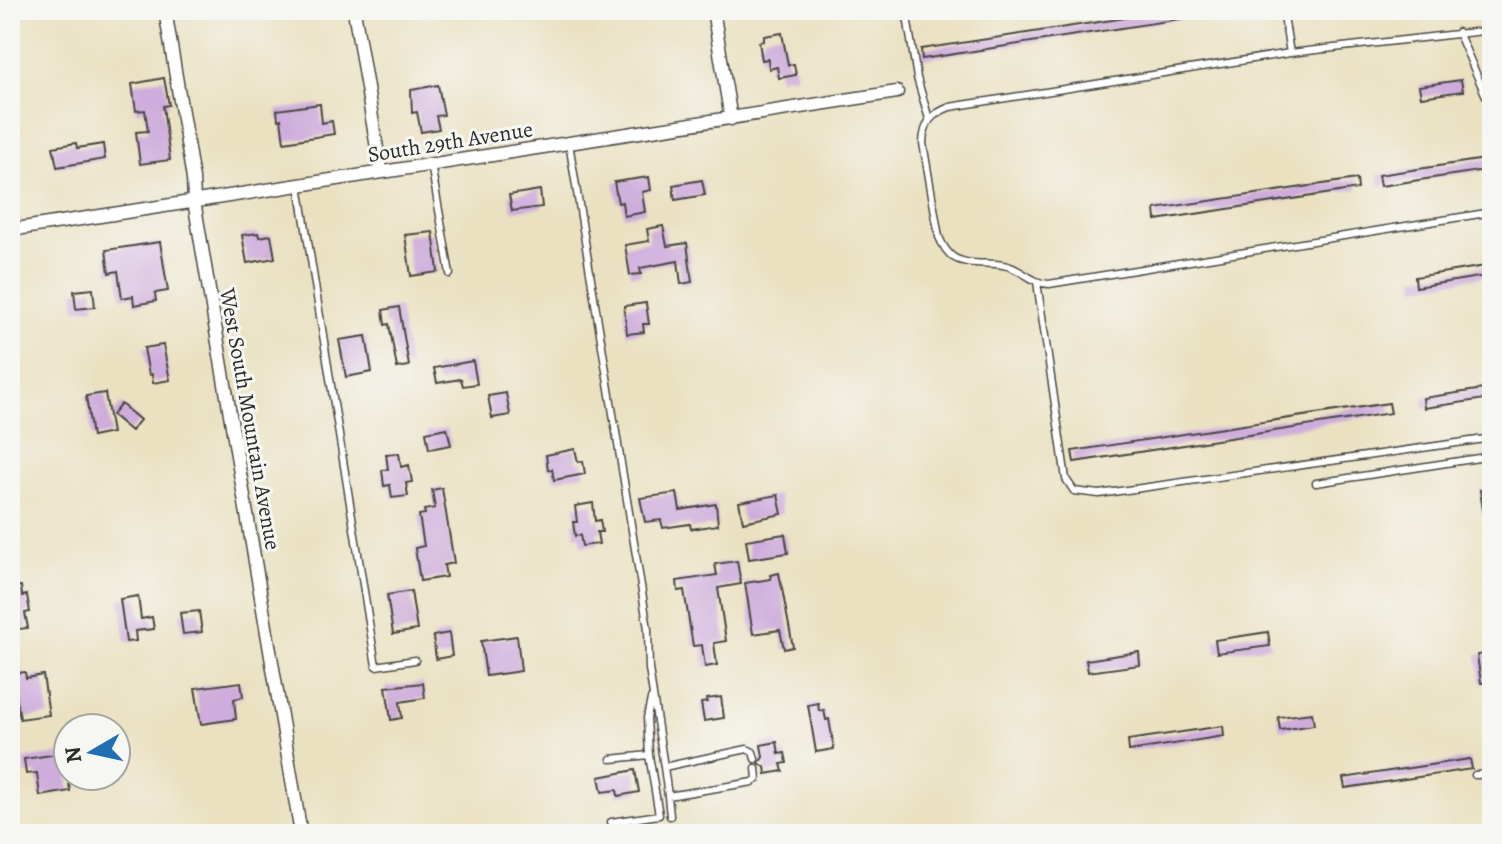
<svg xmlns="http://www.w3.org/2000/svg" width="1502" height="844" font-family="Alegreya,serif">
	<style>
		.building { fill: #ceacdb }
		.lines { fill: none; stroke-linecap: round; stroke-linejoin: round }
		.service-casing { stroke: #484642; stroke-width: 9 }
		.minor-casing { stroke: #484642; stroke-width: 15 }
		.service { stroke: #fff; stroke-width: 6 }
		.minor { stroke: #fff; stroke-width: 12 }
		.labels { text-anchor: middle; stroke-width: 6; stroke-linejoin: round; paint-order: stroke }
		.street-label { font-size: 22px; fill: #2b2b2b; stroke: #f6f6f2 }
	</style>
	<rect width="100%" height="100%" fill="#f6f6f2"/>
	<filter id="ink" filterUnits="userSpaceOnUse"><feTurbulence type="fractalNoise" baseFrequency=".0125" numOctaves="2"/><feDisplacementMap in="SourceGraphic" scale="16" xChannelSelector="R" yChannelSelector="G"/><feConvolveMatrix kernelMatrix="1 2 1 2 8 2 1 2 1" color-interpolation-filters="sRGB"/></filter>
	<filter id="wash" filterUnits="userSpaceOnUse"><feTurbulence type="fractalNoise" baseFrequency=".006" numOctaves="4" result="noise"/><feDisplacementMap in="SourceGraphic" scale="32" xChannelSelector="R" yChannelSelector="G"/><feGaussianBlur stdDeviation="1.8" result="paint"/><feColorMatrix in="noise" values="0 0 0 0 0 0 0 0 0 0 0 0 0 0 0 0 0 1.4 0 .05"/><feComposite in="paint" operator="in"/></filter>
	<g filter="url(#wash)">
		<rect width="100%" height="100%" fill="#eae1c1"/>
		<g id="blocks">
			<path class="building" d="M1178 10H1206V15L922 59 921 49Z
				M782 33 788 65 794 64 796 75 779 78 777 67 769 69 768 59 762 60 759 42 764 41V36Z
				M164 78 169 105 163 106 170 160 140 164 136 132 148 131 145 110 136 111 132 84Z
				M1461 80 1463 91 1421 97 1419 86Z
				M438 85 444 115 436 116 439 129 421 132 417 112 412 113 411 90Z
				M320 104 322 123 332 121 334 134 284 142 281 119 278 120 277 110Z
				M76 143 77 148 103 144 105 159 57 167 53 147Z
				M1492 158V169L1380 186 1378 175Z
				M649 177 651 190 642 192 645 212 624 216 622 202 618 203 614 182Z
				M1357 179 1358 189 1156 220 1155 209Z
				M702 180 705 195 675 200 673 185Z
				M540 190 542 207 512 211 509 195Z
				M663 226 667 246 687 243 692 282 681 284 678 261 640 268 641 274 630 275 625 245 649 241 647 229Z
				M433 232 438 272 411 276 405 235Z
				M258 233 259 237 271 235 275 258 247 263 242 235Z
				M160 242 168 291 155 293 156 301 134 305 133 296 122 298 118 271 109 273 106 250Z
				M1492 265V275L1416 287 1415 277Z
				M93 289 95 307 76 309 74 291Z
				M646 303 649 324H643L644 332 627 334 624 306Z
				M399 307 409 366 397 368 389 324 385 325 383 310Z
				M366 336 372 372 346 377 339 340Z
				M163 345 170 380 153 383 152 374 149 375 144 348Z
				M473 361 477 384 463 386 461 379 437 383 434 368Z
				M1484 389 1485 399 1424 408 1423 398Z
				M105 393 112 433 92 437 86 396Z
				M506 393 510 415 492 418 488 396Z
				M1389 403 1391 413 1074 462 1072 451Z
				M121 404 140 420 131 431 112 415Z
				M447 428 451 445 429 449 426 432Z
				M575 449 578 462 583 461 585 474 554 480 552 469 548 470 546 455Z
				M399 453 401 467 409 465 412 482 406 483 408 496 392 498 390 485 384 486 382 470 388 469 386 454Z
				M442 488 454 563 444 565 446 577 420 581 415 548 424 546 419 515 425 514 424 510 435 508 432 490Z
				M1492 488V536H1487L1480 490Z
				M677 493 680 510 716 504 718 525 691 529 690 524 663 528 661 520 645 522 640 498Z
				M778 495 782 514 743 522 739 502Z
				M593 503 595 521 600 520 602 532H597L599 544 582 546 580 535 575 536 573 522H577L575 506Z
				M785 534 788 553 749 559 746 540Z
				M737 561 741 584 718 588 726 641 714 643 717 665 705 667 702 645 693 646 684 590 678 591 677 581 717 575 715 564Z
				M779 573 793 647 784 649 780 630 753 634 745 583 771 579 770 575Z
				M21 586 22 596 27 595 30 612 25 613 28 628 10 630V587Z
				M411 591 417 630 393 634 387 595Z
				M138 596 141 619 152 617 154 629 135 631 136 641 126 642 120 599Z
				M199 611 202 632 183 634 180 613Z
				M1268 632 1270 646 1217 653 1215 640Z
				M449 633 452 656 436 659 433 636Z
				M517 636 521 671 486 676 481 641Z
				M1139 652 1140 665 1088 672 1086 660Z
				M1492 653V682L1481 683 1477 655Z
				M25 672 26 678 43 675 49 715 20 719 16 695 10 696V674Z
				M241 682 243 697 234 699 236 719 201 724 195 688Z
				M423 683 425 698 400 702 402 718 391 720 386 687Z
				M721 697 724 718 704 721 701 703 707 702 706 699Z
				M818 703 819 711 824 710 826 720 829 719 834 749 816 752 808 705Z
				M1312 713 1314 725 1280 730 1278 717Z
				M1223 726 1224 736 1129 751 1128 740Z
				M777 742 779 754 785 753 787 763 781 764 783 771 766 774 765 767 759 763 763 757 761 745Z
				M65 753 70 791 40 796 37 773 26 774 24 759Z
				M1470 759 1472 769 1345 788 1343 778Z
				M635 770 639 792 618 796 617 790 602 792 599 777Z"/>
		</g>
	</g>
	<g filter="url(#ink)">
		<use href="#blocks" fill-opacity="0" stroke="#484642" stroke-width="2"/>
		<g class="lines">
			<defs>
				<path id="service" d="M906 10 917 78 929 119
					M1283 10 1290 53 1492 30
					M1458 32 1492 110
					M1290 53 950 107C931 114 924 123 923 143L939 237C942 244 946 252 953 257 967 266 987 262 1003 265 1020 267 1032 284 1049 284L1492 212
					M569 143 648 629 649 669 664 767 747 749 753 752 755 759
					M431 164 450 274
					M299 185 376 666 415 660
					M1037 282 1066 479 1074 491 1099 494 1492 438
					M1316 483 1492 456
					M611 759 649 755 647 718 651 699
					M664 767 668 796
					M1475 775 1492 774
					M670 816 668 796 753 782 757 779 756 768
					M611 822 659 815 649 755"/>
				<path id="minor" d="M165 10 193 179 194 201 301 834
					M354 10 381 172
					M713 10 731 119
					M10 230 897 92"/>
			</defs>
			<use href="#service" class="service-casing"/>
			<use href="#minor" class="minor-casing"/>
			<use href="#service" class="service"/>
			<use href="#minor" class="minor"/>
		</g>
	</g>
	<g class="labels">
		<g class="street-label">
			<text transform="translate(450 141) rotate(-9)" y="8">South 29th Avenue</text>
			<text transform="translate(251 419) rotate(80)" y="8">West South Mountain Avenue</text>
		</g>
	</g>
	<rect width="1502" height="844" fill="none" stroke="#f6f6f2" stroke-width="40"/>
	<g transform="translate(92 752) rotate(261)"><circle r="38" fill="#f6f6f2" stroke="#a5a5a2" stroke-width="2"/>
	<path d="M0-6L14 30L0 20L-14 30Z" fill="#1f6fb2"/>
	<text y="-12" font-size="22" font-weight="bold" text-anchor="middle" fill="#2b2b2b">N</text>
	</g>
</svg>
